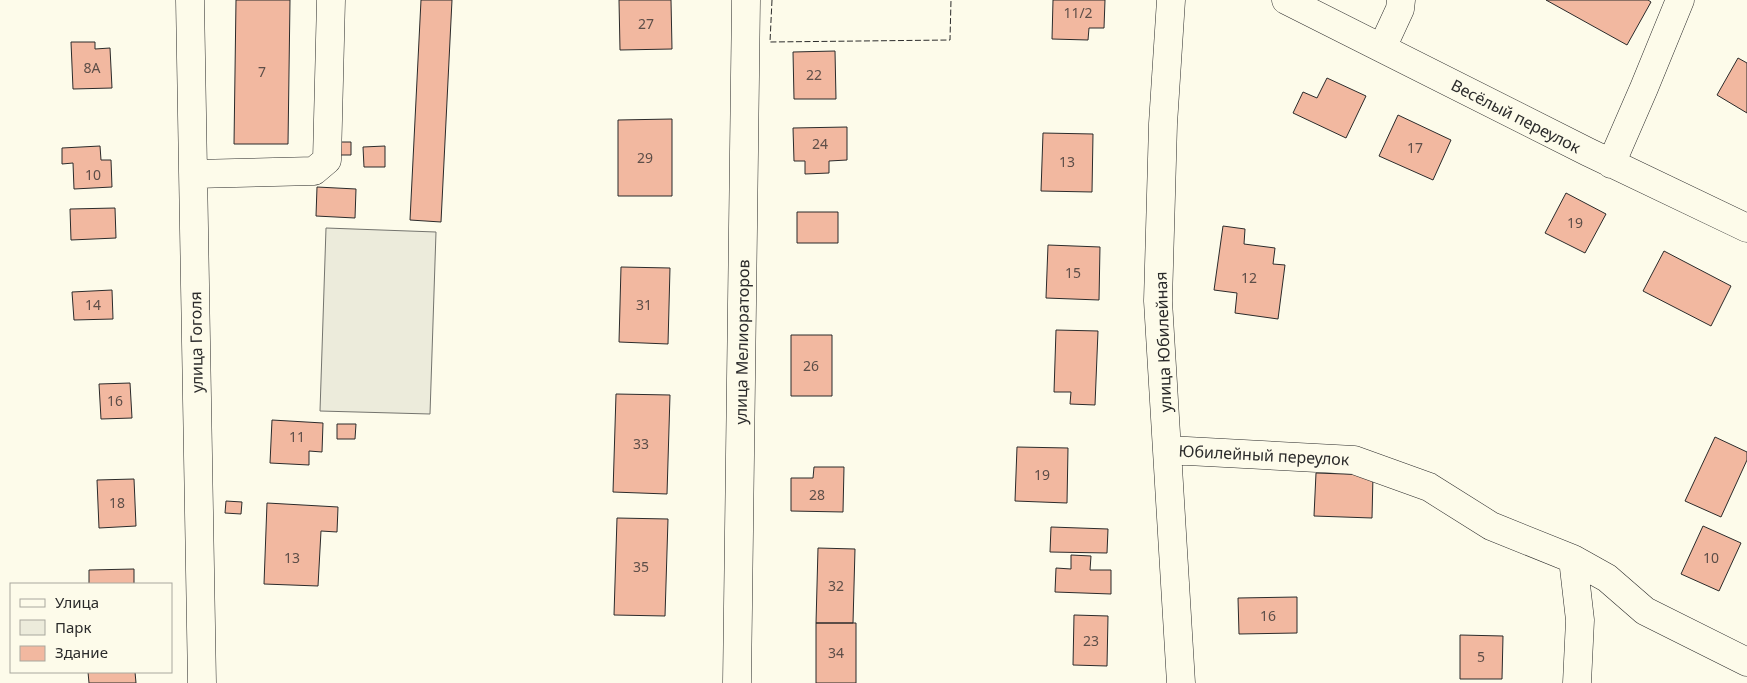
<svg xmlns="http://www.w3.org/2000/svg" width="1747" height="683" font-family="'Noto Sans',sans-serif">
	<style>
		.green { fill: #ecebdb; stroke: #74746e }
		.building { fill: #f2b8a0; stroke: #2b2b2b }
		.lines { fill: none; stroke-linecap: round; stroke-linejoin: round }
		.minor-casing { stroke: #2b2b2b; stroke-width: 29 }
		.minor { stroke: #fdfbea; stroke-width: 28 }
		.fence { stroke: #2b2b2b; stroke-width: 1; stroke-dasharray: 6 2.5; stroke-linecap: butt }
		.labels { text-anchor: middle; stroke-width: 4; stroke-linejoin: round; paint-order: stroke }
		.number-label { font-size: 14px; fill: #5d4e48 }
		.street-label { font-size: 16px; fill: #2b2b2b; stroke: #fdfbea }
	</style>
	<rect width="100%" height="100%" fill="#fdfbea"/>
	<path class="green" d="M326 228 436 232 430 414 320 411Z"/>
	<path class="building" d="M236 0H290L288 144H234Z
		M421 0H452L441 222 410 220Z
		M619 0H671L672 49 620 50Z
		M1053 0H1105L1104 28H1089L1088 40 1052 39Z
		M1546 0H1648L1651 2 1627 45Z
		M71 42H95V49L110 48 112 88 73 89Z
		M835 51 836 99H794L793 52Z
		M1738 58 1747 63V113L1717 95Z
		M1327 78 1366 96 1346 138 1293 113 1303 92 1317 98Z
		M1398 115 1451 140 1433 180 1379 156Z
		M672 119V196H618V120Z
		M847 127V160L829 161V173L805 174V161H794L793 128Z
		M1043 133 1093 134 1092 192 1041 191Z
		M339 142H351V155H339Z
		M100 146 101 160H111L112 187 74 189 73 163 62 164V148Z
		M385 146V167H364L363 147Z
		M317 187 356 189 355 218 316 216Z
		M1566 193 1606 214 1585 253 1545 233Z
		M115 208 116 238 71 240 70 209Z
		M797 212H838V243H797Z
		M1223 226 1245 229 1244 244 1275 248 1273 264 1285 265 1278 319 1235 313 1237 293 1214 290Z
		M1048 245 1100 247 1099 300 1046 298Z
		M1664 251 1731 286 1711 326 1643 291Z
		M621 267 670 268 668 344 619 342Z
		M112 290 113 319 74 320 72 292Z
		M1056 330 1098 331 1095 405 1070 404 1071 392H1054Z
		M791 335H832V396H791Z
		M130 383 132 418 101 419 99 384Z
		M616 394 670 395 667 494 613 492Z
		M272 420 323 423 322 452 309 451V465L270 463Z
		M337 424H356L355 439H337Z
		M1715 437 1747 452V460L1721 517 1685 501Z
		M1017 447 1068 448 1067 503 1015 501Z
		M814 467H844L843 512 791 511V478H813Z
		M1316 473 1373 475 1372 518 1314 516Z
		M134 479 136 526 99 528 97 480Z
		M226 501 242 502 241 514 225 513Z
		M267 503 338 507 337 532 321 531 318 586 264 584Z
		M617 518 668 519 665 616 614 615Z
		M1703 526 1741 543 1719 591 1681 574Z
		M1051 527 1108 529 1107 553 1050 552Z
		M818 548 855 549 853 623H816Z
		M1071 555 1091 556 1090 570H1111V594L1055 592 1056 568 1071 569Z
		M134 569V584H89V570Z
		M1297 597V633L1239 634 1238 598Z
		M1074 615 1108 616 1107 666 1073 665Z
		M816 623H856V683H816Z
		M1460 635 1503 636 1502 679H1460Z
		M88 672H135L136 683H89Z"/>
	<g class="lines">
		<defs>
			<path id="minor" d="M190 0 202 683
				M1171 0 1163 124 1158 301 1181 683
				M1286 0 1588 152 1747 228
				M1382 48 1400 9 1401 0
				M1611 164 1644 88 1680 0
				M194 174 314 171 327 160 331 0
				M1168 450 1354 460 1429 487 1491 526 1573 559 1580 620 1577 683
				M1573 559 1607 578 1645 611 1747 662
				M737 683 746 0"/>
		</defs>
		<use href="#minor" class="minor-casing"/>
		<use href="#minor" class="minor"/>
		<path class="fence" d="M772 0 770 42 950 40 951 0"/>
	</g>
	<g class="labels">
		<g class="number-label">
			<text x="1078" y="18">11/2</text>
			<text x="646" y="29">27</text>
			<text x="92" y="73">8А</text>
			<text x="262" y="77">7</text>
			<text x="814" y="80">22</text>
			<text x="820" y="149">24</text>
			<text x="1415" y="153">17</text>
			<text x="645" y="163">29</text>
			<text x="1067" y="167">13</text>
			<text x="93" y="180">10</text>
			<text x="1575" y="228">19</text>
			<text x="1073" y="278">15</text>
			<text x="1249" y="283">12</text>
			<text x="93" y="310">14</text>
			<text x="644" y="310">31</text>
			<text x="811" y="371">26</text>
			<text x="115" y="406">16</text>
			<text x="297" y="442">11</text>
			<text x="641" y="449">33</text>
			<text x="1042" y="480">19</text>
			<text x="817" y="500">28</text>
			<text x="117" y="508">18</text>
			<text x="292" y="563">13</text>
			<text x="1711" y="563">10</text>
			<text x="641" y="572">35</text>
			<text x="836" y="591">32</text>
			<text x="1268" y="621">16</text>
			<text x="1091" y="646">23</text>
			<text x="836" y="658">34</text>
			<text x="1481" y="662">5</text>
		</g>
		<g class="street-label">
			<text transform="translate(1516 116) rotate(27)" y="6">Весёлый переулок</text>
			<text transform="translate(196 342) rotate(-91)" y="6">улица Гоголя</text>
			<text transform="translate(742 342) rotate(-89)" y="6">улица Мелиораторов</text>
			<text transform="translate(1163 342) rotate(-92)" y="6">улица Юбилейная</text>
			<text transform="translate(1264 455) rotate(3)" y="6">Юбилейный переулок</text>
		</g>
	</g>
	<rect x="10" y="583" width="162" height="90" fill="#fdfbea" stroke="#a9a89e"/>
	<rect x="20" y="599" width="25" height="8" fill="#fdfbea" stroke="#a9a89e"/>
	<text x="55" y="608" font-size="15" fill="#2b2b2b">Улица</text>
	<rect x="20" y="620" width="25" height="15" fill="#ecebdb" stroke="#a9a89e"/>
	<text x="55" y="633" font-size="15" fill="#2b2b2b">Парк</text>
	<rect x="20" y="646" width="25" height="15" fill="#f2b8a0" stroke="#a9a89e"/>
	<text x="55" y="658" font-size="15" fill="#2b2b2b">Здание</text>
</svg>
